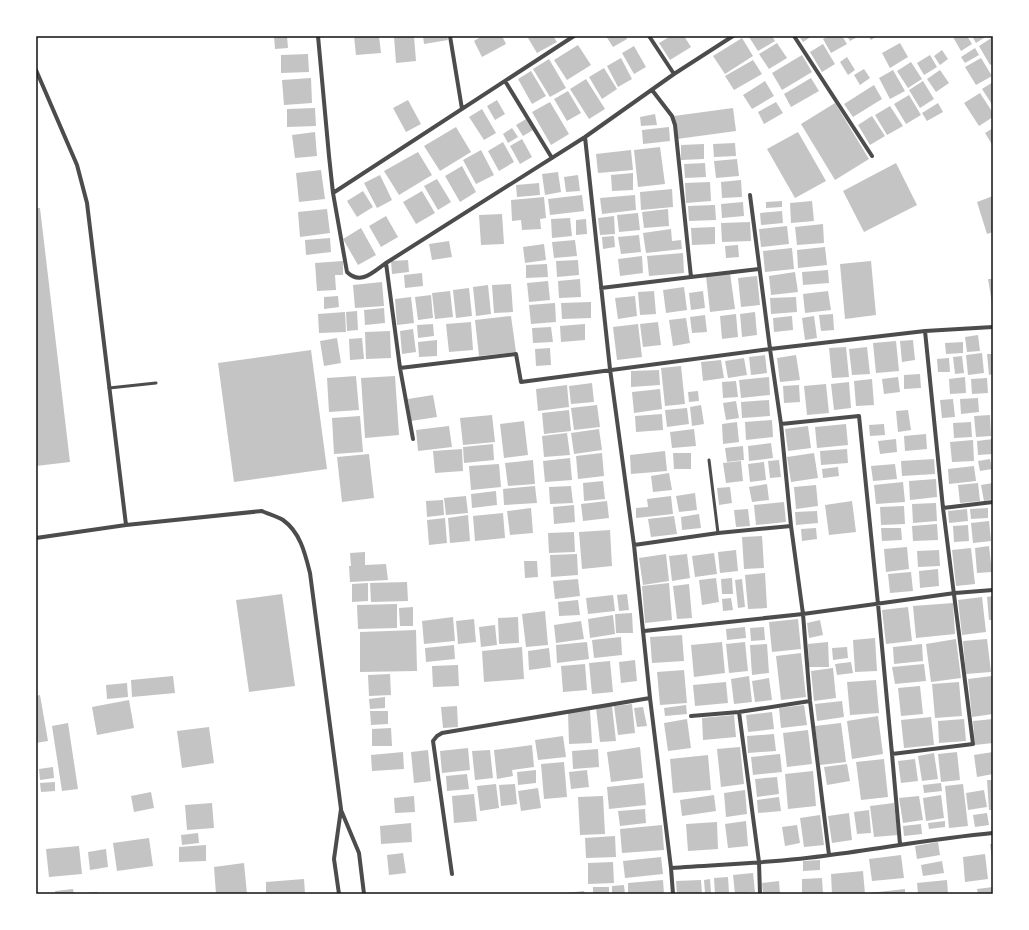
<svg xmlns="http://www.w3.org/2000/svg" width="1029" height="930" font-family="'PT Sans Narrow',sans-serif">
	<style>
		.building { fill: #c4c4c4 }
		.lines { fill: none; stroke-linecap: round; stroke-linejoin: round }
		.service { stroke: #4c4c4c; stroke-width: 3 }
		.minor { stroke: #4c4c4c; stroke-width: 4 }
		.neatline { fill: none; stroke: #111; stroke-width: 1.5 }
	</style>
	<rect width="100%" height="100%" fill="#fff"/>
	<path class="building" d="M274 36H287L288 48 275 49Z
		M354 36H379L381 53 356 55Z
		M394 36H414L416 61 396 63Z
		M423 36H447L448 40 424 44Z
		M482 36H502L506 44 482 57 474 41Z
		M533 36H553L557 42 537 53 528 38Z
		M606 36H626L627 39 613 47Z
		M671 36H684L691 47 670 60 659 43Z
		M751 36H772L775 41 758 51 749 37Z
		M799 36H812L803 42Z
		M828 36H842L847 44 831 53 823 39Z
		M847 36H859L850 41Z
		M868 36H877L871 40Z
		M954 36H967L972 44 961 51 953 37Z
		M972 36H987L976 43Z
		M993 37V63L990 65 979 46Z
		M742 38 753 56 725 74 713 56Z
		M777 43 787 58 769 69 759 54Z
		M900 43 908 57 890 68 882 53Z
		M823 44 835 64 822 72 810 52Z
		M578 45 591 65 567 80 554 60Z
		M634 46 646 67 634 74 622 53Z
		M975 48 979 55 965 63 961 57Z
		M942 50 948 59 940 65 934 56Z
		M308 54 309 72 281 73V55Z
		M802 55 812 72 782 90 772 73Z
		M930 55 937 67 924 75 917 63Z
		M847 57 855 70 848 75 840 62Z
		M621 58 632 79 618 87 607 66Z
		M981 58 992 76 976 85 965 67Z
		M549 59 566 88 550 97 533 69Z
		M753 60 762 74 734 90 725 76Z
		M911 62 922 79 908 88 897 71Z
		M604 68 617 89 602 99 589 77Z
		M864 69 870 78 860 85 854 75Z
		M893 70 905 91 890 99 879 78Z
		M940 70 949 83 936 92 927 79Z
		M531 71 546 96 532 104 518 79Z
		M311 78 312 103 284 105 282 80Z
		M811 78 819 91 791 107 784 94Z
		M586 79 605 109 589 119 570 89Z
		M765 81 774 96 752 109 743 95Z
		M923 81 934 99 920 108 909 90Z
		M993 82V106L982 89Z
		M874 85 882 99 853 117 844 104Z
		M568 91 581 113 567 121 554 99Z
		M980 93 993 113V117L979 126 964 103Z
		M909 95 921 115 906 124 894 104Z
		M408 100 421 124 406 132 393 108Z
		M497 100 505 114 495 120 487 106Z
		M550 102 569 134 551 145 532 112Z
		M776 102 783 113 764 124 758 112Z
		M835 103 869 159 835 180 801 124Z
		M938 103 943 112 927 121 922 113Z
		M890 106 903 126 887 135 875 115Z
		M315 108 316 126 287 127V109Z
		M733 108 736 131 677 139 674 116Z
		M482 109 496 133 484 140 469 117Z
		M655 114 657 125 641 126 640 117Z
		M872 116 885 136 870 145 858 125Z
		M526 119 533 130 523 136 516 125Z
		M456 127 471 152 440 171 424 146Z
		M669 127 670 141 643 144 642 130Z
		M512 128 518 137 508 143 503 134Z
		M993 128V146L985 133Z
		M315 132 317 156 295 158 292 135Z
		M798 132 826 181 795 198 767 149Z
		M522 139 532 157 520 164 510 146Z
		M503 142 514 162 499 171 488 151Z
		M735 143 736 156 714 157 713 144Z
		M704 144V159L681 160V145Z
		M660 147 665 184 638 187 634 150Z
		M481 150 494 175 476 184 463 160Z
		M631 150 633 170 598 173 596 154Z
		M418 152 432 175 399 195 384 171Z
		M737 159 739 176 716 178 714 161Z
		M705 163 706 177 685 178 684 164Z
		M896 163 917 205 864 232 843 191Z
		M462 166 476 192 460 202 445 176Z
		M321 170 325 199 299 202 296 173Z
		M558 172 561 192 545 195 542 174Z
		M633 173V190L612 191 611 175Z
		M380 175 392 200 377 208 364 183Z
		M578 175 580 191 566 192 564 177Z
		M437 179 451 202 438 210 424 186Z
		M741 180 742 197 722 198 721 182Z
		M710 182 711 201 686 203 685 183Z
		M539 183 540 195 517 197 516 185Z
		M672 189 673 207 641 210 640 192Z
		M363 191 373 207 357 217 347 201Z
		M422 191 435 213 416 224 403 202Z
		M582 195 584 211 550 215 548 199Z
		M635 195 636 210 602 214 600 198Z
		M993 196V232L987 234 977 202Z
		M544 197 546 218 540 219 541 229 522 230 521 220 512 221 511 200Z
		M782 201V207L766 208V202Z
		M812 201 814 221 791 223 790 203Z
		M743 202 744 216 722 218 721 204Z
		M715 205 716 220 689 221 688 206Z
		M36 208H40L70 462 36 466Z
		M327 209 330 233 300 237 298 212Z
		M668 209 669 226 644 228 642 212Z
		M782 211 783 223 761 225 760 213Z
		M638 213 640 230 619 232 617 215Z
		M502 214 504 244 481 245 479 215Z
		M386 216 398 237 381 247 369 226Z
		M614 216 615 234 600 235 598 218Z
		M570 218 572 236 552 238 551 219Z
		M586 219 587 234 576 235V220Z
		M750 222 751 241 722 242 721 223Z
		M823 224 824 243 797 245 795 227Z
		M787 226 789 244 761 247 759 229Z
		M715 227V244L692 245 691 228Z
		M361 228 376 255 358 265 343 239Z
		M671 229 672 241 681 240 682 249 646 253 643 233Z
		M639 235 641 252 621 254 618 237Z
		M614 236 615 247 603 249 602 237Z
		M330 238 331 252 306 255 305 240Z
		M575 240 577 256 554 258 552 242Z
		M449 241 452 257 432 260 429 244Z
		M544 244 546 260 525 263 523 247Z
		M738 245 739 257 726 258 725 246Z
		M825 247 827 265 798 268 797 250Z
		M792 248 794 269 765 272 763 251Z
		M683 253 684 273 649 276 647 256Z
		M642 256 643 273 620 276 618 259Z
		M408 260 409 272 392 274 391 261Z
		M578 260 579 275 557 277 556 261Z
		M343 261V275H335L336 290 317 291 315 263Z
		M871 261 876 315 845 319 840 264Z
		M547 264 548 277 526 278V265Z
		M828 270 829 283 803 285 802 272Z
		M795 272 798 292 771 295 769 276Z
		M422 273 423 286 405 288 404 275Z
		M730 273 735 309 710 312 706 276Z
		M757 276 760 305 741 307 738 278Z
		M580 279 581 297 559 298 558 281Z
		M988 279H993V303H992Z
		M548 281 550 300 529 302 527 283Z
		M382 282 384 306 355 308 353 285Z
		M511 284 513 312 494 313 492 285Z
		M488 285 491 314 476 316 473 287Z
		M684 287 687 310 666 313 663 290Z
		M469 288 472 316 456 318 453 290Z
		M450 291 453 317 435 319 432 293Z
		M654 291 656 314 640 315 638 292Z
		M703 291 705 308 691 310 689 293Z
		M828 291 831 310 805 313 803 294Z
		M431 295 433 318 418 320 415 297Z
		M338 296 339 307 324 309V297Z
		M635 296 637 316 618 319 615 298Z
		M411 297 414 323 397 325 395 299Z
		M796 297 797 312 771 314 770 298Z
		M591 302V318L562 319 561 303Z
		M555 303 556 322 531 324 529 305Z
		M384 308 385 323 365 325 364 310Z
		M357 311 358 330 347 331 346 312Z
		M345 312 346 332 319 333 318 314Z
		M755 312 757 335 742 337 740 314Z
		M736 314 738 337 722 339 720 316Z
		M833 314 834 330 821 331 819 315Z
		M705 315 707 332 692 333 690 317Z
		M511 316 516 352 479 356 475 320Z
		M792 316 793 330 774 332 773 318Z
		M814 316 817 338 805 340 802 318Z
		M686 318 690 343 673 346 669 320Z
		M471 322 473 350 449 352 446 324Z
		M658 322 661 345 643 347 640 324Z
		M433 324 434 336 418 338 417 325Z
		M585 324V340L561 342 560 326Z
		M638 324 642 357 617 360 613 327Z
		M551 327 553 342 533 343 532 328Z
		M413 329 416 352 402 354 400 331Z
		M390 331 391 358 366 359 365 332Z
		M978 335 980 351 967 352 965 337Z
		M337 338 341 363 324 366 320 341Z
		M362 338 364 359 350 360 349 339Z
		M437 340V356L419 357 418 342Z
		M913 340 915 360 902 362 900 341Z
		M896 341 899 371 876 373 873 343Z
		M963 342V353L946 354 945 343Z
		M846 347 849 377 832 378 829 348Z
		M867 347 870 374 852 375 849 349Z
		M550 348 551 365 536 366 535 349Z
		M311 350 327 469 234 482 218 363Z
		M982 353 984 373 968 375 966 355Z
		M987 354H993V374L989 375Z
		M765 355 767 373 751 375 749 357Z
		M796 355 800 380 780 382 777 358Z
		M962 356 964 373 955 374 953 357Z
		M744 358 747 375 728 378 725 361Z
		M949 358 950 372H938L937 359Z
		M721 360 724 378 703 381 701 362Z
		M681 366 685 404 665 406 661 368Z
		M659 370 660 385 631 387V371Z
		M920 374 921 388 904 389V375Z
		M356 376 359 410 329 412 327 378Z
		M395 376 399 435 365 438 361 378Z
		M769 377 770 395 741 398 739 380Z
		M898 377 900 392 884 394 882 379Z
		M965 377 966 393 950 394 949 379Z
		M987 378 988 393 972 394 971 379Z
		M872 379 874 405 856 406 854 381Z
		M736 381 738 397 723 398 722 382Z
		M849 382 851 408 834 410 831 384Z
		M592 383 594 402 571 404 569 386Z
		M826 384 829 413 807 415 804 386Z
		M567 385 569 407 538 411 536 389Z
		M799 385 800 402 784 403 783 386Z
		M660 389 662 409 634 413 632 392Z
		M698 391 699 401 689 402 688 392Z
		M433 395 437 417 411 421 408 399Z
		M978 398 979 412 961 414 960 399Z
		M953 399 955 417 942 418 940 400Z
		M769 400 770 416 742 418 741 402Z
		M736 401 739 418 726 420 723 403Z
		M597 405 600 427 574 430 571 408Z
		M701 405 704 424 692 426 690 407Z
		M687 408 689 424 667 427 665 410Z
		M569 410 571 431 544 434 542 413Z
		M908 410 911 430 898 432 896 411Z
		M662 414 663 430 636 432 635 416Z
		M492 415 495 442 463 445 460 418Z
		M990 415 991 436 976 437 974 416Z
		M360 416 363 452 334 454 332 418Z
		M772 420 773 437 746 440 745 422Z
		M524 421 528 455 504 458 500 424Z
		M737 422 739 442 723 444 722 424Z
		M971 422 972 437 954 438 953 423Z
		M846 424 848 445 817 448 815 427Z
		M884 424 885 435 870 436 869 425Z
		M449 426 452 447 418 451 416 430Z
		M808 426 811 448 788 451 785 429Z
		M599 429 602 450 574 454 571 433Z
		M694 429 696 446 672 448 670 432Z
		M567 433 570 455 544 457 542 436Z
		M926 434 927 449 905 451 904 436Z
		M896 439 897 452 880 454 878 441Z
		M993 439V454L978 455 977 441Z
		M973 440 974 461 952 462 950 442Z
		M771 443 773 458 749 461 748 446Z
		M493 444 494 460 464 463 463 447Z
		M743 446 744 460 727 462 725 448Z
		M462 449 463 471 435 473 433 451Z
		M847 449 848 463 821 465 820 451Z
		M665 451 667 471 631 474 630 455Z
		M602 453 604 476 578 479 576 456Z
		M673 453H691V469H674Z
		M814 453 818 478 791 482 787 457Z
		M369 454 374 498 342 502 337 457Z
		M570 458 572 480 545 482 543 461Z
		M934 459 935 474 902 476 901 461Z
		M990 459 992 469 980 471 978 461Z
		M533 460 535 484 508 486 505 463Z
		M779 460 781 477 770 478 768 461Z
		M741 461 743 481 726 483 723 463Z
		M764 462 766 480 750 482 748 464Z
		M499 464 501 487 471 490 469 466Z
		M895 464 897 479 873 481 871 466Z
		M974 466 976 481 949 484 948 469Z
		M838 467 839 476 823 478 822 469Z
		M669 473 672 490 653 492 651 476Z
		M936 479 937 497 910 500 909 481Z
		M603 481 605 499 584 501 583 483Z
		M903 482 905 502 876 504 874 485Z
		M978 483 980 501 960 503 958 485Z
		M993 483V499L984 501 981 485Z
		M767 484 769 500 752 502 749 487Z
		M816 485 818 506 796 509 794 487Z
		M535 486 537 503 504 505 503 489Z
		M571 486 573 503 550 504 549 487Z
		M730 487 732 503 719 505 717 488Z
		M496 491 497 505 472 508 471 494Z
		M695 493 697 510 679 512 676 496Z
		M466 496 468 513 446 515 444 498Z
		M671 496 673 514 636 518V508L648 507 647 499Z
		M443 500 444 515 427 517 426 501Z
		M607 501 609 518 583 521 581 504Z
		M852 501 856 532 829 535 825 505Z
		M784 502 786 522 756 525 754 505Z
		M936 503 937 521 913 523 912 504Z
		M574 505 575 522 554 524 553 507Z
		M904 506 905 524 881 525 880 507Z
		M531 508 533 533 510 535 507 511Z
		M988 508V518L971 519 970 509Z
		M748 509 750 526 736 527 734 510Z
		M967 509 968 521 949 523 948 511Z
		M817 511 818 523 796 525 795 512Z
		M503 513 505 538 475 541 473 516Z
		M699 514 701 528 682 530 681 517Z
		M468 515 470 541 450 543 448 518Z
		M674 516 677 534 651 537 648 519Z
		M445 518 447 543 429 545 427 520Z
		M989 521 991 541 973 543 971 523Z
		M937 524 938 540 913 541 912 526Z
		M968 525 969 541 954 542 953 526Z
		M816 528 817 539 802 541 801 529Z
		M881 528H901L902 540 882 541Z
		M610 530 612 566 582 569 579 532Z
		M574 532 575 552 549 553 548 533Z
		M762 536 764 568 744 569 742 537Z
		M989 546 992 572 977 573 975 548Z
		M907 547 909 569 886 572 884 549Z
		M971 548 975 584 956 586 952 550Z
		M736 550 738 571 720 573 718 552Z
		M939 550 940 566 918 567 917 551Z
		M365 552V565L386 564 388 580 350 582 349 566H351L350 553Z
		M714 553 717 574 695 577 692 556Z
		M577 554 578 575 551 577 550 555Z
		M666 554 669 581 643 585 639 558Z
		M687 554 690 578 672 581 669 556Z
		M524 561H537L538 577 525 578Z
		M938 569 939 586 920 588 919 571Z
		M911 572 913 591 890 593 888 574Z
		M765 573 767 608 748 609 745 575Z
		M716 578 719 602 702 605 699 580Z
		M732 578 733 594H722L721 579Z
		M578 579 580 596 555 599 553 581Z
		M742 579 745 607 738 608 735 580Z
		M407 582 408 601 371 602 370 583Z
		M368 583V601L352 602V584Z
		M669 583 672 620 645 623 642 586Z
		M689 584 692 618 677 619 673 586Z
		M282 594 295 686 249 692 236 600Z
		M627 594 629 610 619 611 617 595Z
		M613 595 615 611 588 614 586 598Z
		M993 596V620H989L987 597Z
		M982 597 986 632 962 635 958 600Z
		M731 598 733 610 723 611 722 599Z
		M578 600 580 615 559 616 558 602Z
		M953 603 955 634 916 638 913 606Z
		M397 604V628L358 629 357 605Z
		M413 607V626H400L399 608Z
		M908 607 912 641 886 644 882 610Z
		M545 611 548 645 526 647 522 614Z
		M632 613 633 633H616L615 614Z
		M613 615 615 634 590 638 588 619Z
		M453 617 455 641 424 644 422 621Z
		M518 617 519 643 499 644 498 618Z
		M474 619 476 642 458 644 456 621Z
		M798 619 801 649 772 652 769 622Z
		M820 620 823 635 809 638 807 623Z
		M581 621 584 639 556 643 554 625Z
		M495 625 497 645 481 647 479 627Z
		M745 627 746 638 727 640 726 629Z
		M764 627 765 640 751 641 750 628Z
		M416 630 417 671 360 672V632Z
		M682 635 684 661 652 663 650 637Z
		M621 637 622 655 594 658 592 640Z
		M875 638 877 671 855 672 853 640Z
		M956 639 961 678 931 682 926 644Z
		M987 639 991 672 966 674 963 641Z
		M587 642 589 659 557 663 556 645Z
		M722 642 725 673 694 677 691 645Z
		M745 642 748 671 729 673 726 644Z
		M828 642 829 667H809L808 644Z
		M767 644 769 673 752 675 750 645Z
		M922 644 923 661 894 664 893 647Z
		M454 645 455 659 426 662 425 648Z
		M522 647 524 679 484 682 482 651Z
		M847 647 848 658 833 660 832 648Z
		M549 648 551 667 529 670 528 651Z
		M801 653 806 697 781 700 776 656Z
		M635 660 637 681 621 683 619 662Z
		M610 661 613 692 592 694 589 663Z
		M851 662 853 673 837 675 835 664Z
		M585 664 587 690 563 692 561 666Z
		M924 664 926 681 895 684 892 667Z
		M458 665 459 686 433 687 432 666Z
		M833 668 836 698 814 701 811 671Z
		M684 670 687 703 660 705 657 672Z
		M390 674 391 695 369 696 368 675Z
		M173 676 175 693 132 697 131 680Z
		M749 676 752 702 734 704 731 679Z
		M992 676 993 714 972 717 968 679Z
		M769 678 772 700 755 702 752 681Z
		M876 680 879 713 850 715 847 682Z
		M726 682 728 703 695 706 693 685Z
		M959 682 962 716 935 718 932 684Z
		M127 683 128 697 107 699 106 685Z
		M920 686 923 714 901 716 898 688Z
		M40 695 48 741 36 743V696Z
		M385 697V708L370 709 369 699Z
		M129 700 134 728 97 735 92 707Z
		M842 701 844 717 817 721 815 704Z
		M632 704 635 733 618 735 614 706Z
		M686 705 687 714 665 716 664 708Z
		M804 705 807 725 781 728 779 708Z
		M457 706 458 727 443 728 441 707Z
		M612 706 616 741 600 742 596 708Z
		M643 707 647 726 637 727 634 708Z
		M590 710 592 743 569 744 568 712Z
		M370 711H388V724L371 725Z
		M772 712 774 729 748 732 746 715Z
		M734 715 736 737 703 740 702 718Z
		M878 716 883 754 852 759 847 721Z
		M931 717 934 745 904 748 901 720Z
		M687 719 691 748 668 751 664 723Z
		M964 719 966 741 939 743 938 721Z
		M993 719V743L975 745 973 721Z
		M68 723 78 789 62 791 52 726Z
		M841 723 846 762 820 765 815 726Z
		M209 727 214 763 182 768 177 731Z
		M391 728 392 746H372V729Z
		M808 730 812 764 787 767 783 733Z
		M774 734 776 751 748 753 747 736Z
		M563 736 566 757 538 760 535 740Z
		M532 745 534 767 512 770 513 776 497 779 494 750Z
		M640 747 643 778 611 782 607 752Z
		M740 747 744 784 721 787 717 749Z
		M468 748 470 770 442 773 440 751Z
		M598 749 599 767 573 769 572 751Z
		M428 750 431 781 414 783 411 752Z
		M490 750 493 778 475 780 472 751Z
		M403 752 404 769 372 771 371 755Z
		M957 752 960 780 941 782 938 754Z
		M993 752V774L977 777 974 755Z
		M934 753 938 779 922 781 918 756Z
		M780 754 782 772 753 775 751 757Z
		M708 755 711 790 673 793 670 759Z
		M884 759 888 797 861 800 856 762Z
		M915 759 918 781 901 783 898 761Z
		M564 762 567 797 544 799 541 764Z
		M847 764 850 781 827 785 824 767Z
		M53 767 54 778 40 780 39 769Z
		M536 770V783L518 785 517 772Z
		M587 770 589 787 571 789 569 772Z
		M813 771 816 806 788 809 785 774Z
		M467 774 469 789 447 791 446 776Z
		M777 777 779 794 757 797 755 779Z
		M987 780H993V810H989Z
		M55 782V791L41 792 40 783Z
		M644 783 646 805 609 809 607 787Z
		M941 783 942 791 924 793 923 785Z
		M496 784 499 808 480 811 477 786Z
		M515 784 517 804 501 806 499 785Z
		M963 784 968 826 949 828 945 786Z
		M538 788 541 808 521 811 518 791Z
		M745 790 747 814 726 817 724 793Z
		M984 790 987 807 968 810 966 793Z
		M151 792 154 808 134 812 131 796Z
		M474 794 477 821 454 823 452 796Z
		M714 795 716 811 682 816 680 800Z
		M941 795 944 818 926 821 923 798Z
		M414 796 415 812 395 813 394 798Z
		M603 796 605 834 580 835 578 797Z
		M919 796 923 820 903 823 899 798Z
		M779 797 781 811 758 813 757 800Z
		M212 803 214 828 187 830 185 805Z
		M894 803 898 835 874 837 870 806Z
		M645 809 646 823 620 826 618 811Z
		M869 810 871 833 857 834 854 812Z
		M849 813 852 840 832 843 828 816Z
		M987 813 989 825 975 827 973 815Z
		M820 815 824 845 804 847 800 818Z
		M746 821 748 846 728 848 725 824Z
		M945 821V827L929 829 928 823Z
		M717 822 718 849 688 851 686 824Z
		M411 823 412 842 381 844 380 826Z
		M921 824 922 834 904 836 903 826Z
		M662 825 664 850 622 853 620 829Z
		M797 825 800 843 785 846 782 827Z
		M198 833 199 843 182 845 181 835Z
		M615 836 616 857 586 858 585 838Z
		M149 838 153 866 117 871 113 843Z
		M938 842 940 855 917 859 915 846Z
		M990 844H993V859H992Z
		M206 845V861L179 862V847Z
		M79 846 82 874 49 877 46 849Z
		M106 849 108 867 90 870 88 852Z
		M403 853 406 873 389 875 387 855Z
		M985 854 988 879 965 882 963 857Z
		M901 855 904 878 872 881 869 859Z
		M661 857 663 874 625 878 623 861Z
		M820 860V870L803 871V861Z
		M942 861 944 873 923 876 921 865Z
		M613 862 614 883 588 884V863Z
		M244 863 247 894H216L214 867Z
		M863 871 865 894H832L831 874Z
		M753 873 755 892 735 894 733 875Z
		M728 877 729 893 715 894 714 878Z
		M822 878 823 894H802V879Z
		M304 879 305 894H266V882Z
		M710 879 711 893H705L704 880Z
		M663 880 664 894H628V883Z
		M701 880 702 894H677L676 881Z
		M947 880 948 894H918L917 883Z
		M779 881 780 894H763L762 883Z
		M624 885 625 894H612V886Z
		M593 887H609V894H593Z
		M993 887V894H978L977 889Z
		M73 889 74 894H56L55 891Z
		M905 889V894H869V893Z
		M584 891 585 894H567L566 893Z
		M97 892V894H86V893Z"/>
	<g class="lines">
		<path class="service" d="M109 388 156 383
			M709 460 718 533"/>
		<path class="minor" d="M318 36 329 156 333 193 347 272C361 286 374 271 386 263L400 368 413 439
			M450 36 462 109
			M649 36 674 74
			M794 36 872 156
			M36 70 77 165 87 203 126 525
			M505 81 552 158
			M585 137 610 369 634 545 650 698 671 868C724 864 777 863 830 855 884 848 938 838 993 833
			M333 193 574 36
			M386 263 585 137 674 74 733 36
			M691 277 759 269
			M601 288 691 277 675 125 672 116 652 90
			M400 368 516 354 521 382 770 349 925 331 993 327
			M781 424 859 416 878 604 892 754 973 744 943 508 925 331
			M943 508 993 502
			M791 526 803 614 810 701 829 855
			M36 538 126 525 262 511C268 514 277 516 283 520 300 532 305 553 310 573L341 809 334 859 339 894
			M634 545 718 533 791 526 781 424 770 349 750 195
			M644 631 803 614 955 593 993 590
			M739 712 759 862 760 894
			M691 716 739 712 810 701
			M892 754 900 844
			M341 810 359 853 364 894
			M671 868 673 894
			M452 874 433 741 437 736 442 733 650 698"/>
	</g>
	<rect width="1029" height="930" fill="none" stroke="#ffffff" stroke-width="74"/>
	<rect x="37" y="37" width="955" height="856" class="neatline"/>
</svg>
